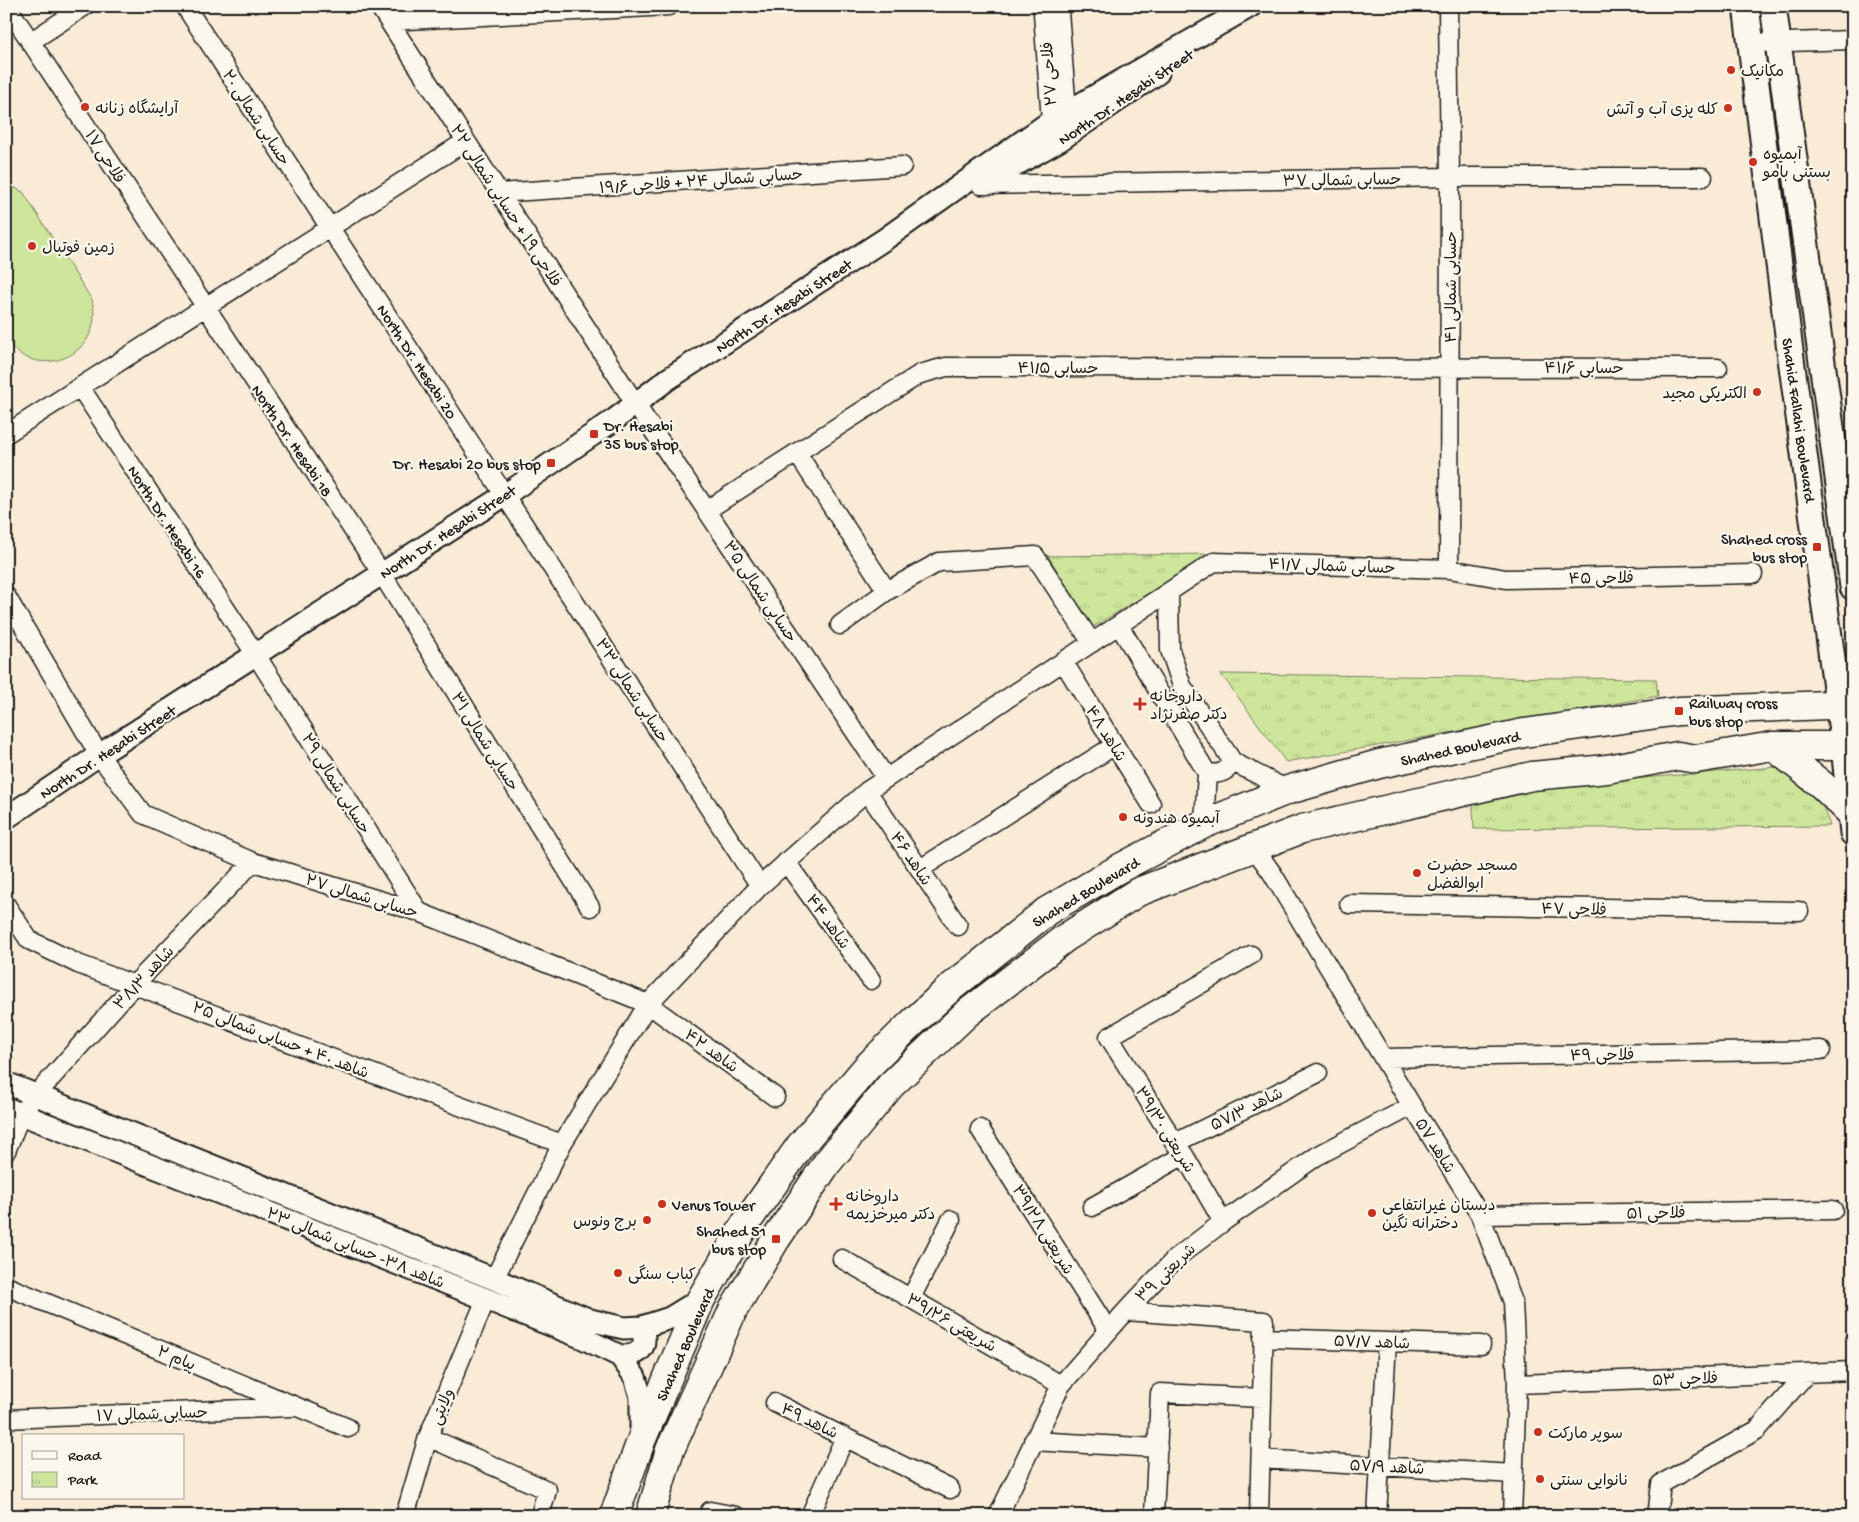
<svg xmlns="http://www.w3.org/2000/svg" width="1859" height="1522" font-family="'Gochi Hand','Playpen Sans Arabic',sans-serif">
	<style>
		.grass { fill: #cee69c; stroke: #75815c }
		.park { fill: url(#park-tufts); stroke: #75815c }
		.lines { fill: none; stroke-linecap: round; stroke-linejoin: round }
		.minor-casing { stroke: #1c1c1c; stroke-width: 21 }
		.tertiary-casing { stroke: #1c1c1c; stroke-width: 25 }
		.secondary-casing { stroke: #1c1c1c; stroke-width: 29 }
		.primary-casing { stroke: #1c1c1c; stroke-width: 31 }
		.minor { stroke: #fbf7ec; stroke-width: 18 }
		.tertiary { stroke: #fbf7ec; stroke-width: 21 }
		.secondary { stroke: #fbf7ec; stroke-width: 25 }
		.primary { stroke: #fbf7ec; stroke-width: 28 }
		.poi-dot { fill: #c8321e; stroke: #fbf7ec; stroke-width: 2 }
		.labels { text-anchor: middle; stroke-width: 4.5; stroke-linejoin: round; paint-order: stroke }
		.poi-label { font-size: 16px; fill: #1c1c1c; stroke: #fbf7ec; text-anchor: start }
		.street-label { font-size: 16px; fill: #1c1c1c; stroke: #fbf7ec }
	</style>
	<defs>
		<pattern id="park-tufts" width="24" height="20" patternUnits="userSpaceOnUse" patternTransform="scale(1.25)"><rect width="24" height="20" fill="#cee69c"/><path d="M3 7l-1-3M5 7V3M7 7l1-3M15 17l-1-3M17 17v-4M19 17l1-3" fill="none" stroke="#b0c586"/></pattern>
	</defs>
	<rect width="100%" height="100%" fill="#f9ebd6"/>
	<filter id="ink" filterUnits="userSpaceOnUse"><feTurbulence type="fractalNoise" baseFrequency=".02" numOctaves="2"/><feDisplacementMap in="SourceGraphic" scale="10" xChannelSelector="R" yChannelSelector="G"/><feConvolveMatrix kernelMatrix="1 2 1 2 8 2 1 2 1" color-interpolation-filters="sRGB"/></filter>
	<g filter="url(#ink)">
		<path class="grass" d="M6 183 23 192 92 300C94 310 95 318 92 328 83 360 40 373 15 350 11 347 9 342 6 337Z"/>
		<path class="park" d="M1213 554 1093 627 1048 556Z
			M1221 674 1656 679 1658 696 1286 762Z
			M1789 766 1814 781 1830 826 1474 829 1472 792Z"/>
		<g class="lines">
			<defs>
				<path id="minor" d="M7 6 382 574 590 907
					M185 6 760 886
					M379 6 636 405 886 778
					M1044 6 1043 13 1051 121 1056 132
					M1057 6 1059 12 1067 110 1071 123
					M1448 6 1450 177 1449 569
					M389 21 669 6
					M30 42 85 6
					M1752 43 1853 40
					M981 185 1450 177H1703
					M499 193 902 166
					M80 387 256 655 419 912
					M6 434 466 141
					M797 453 887 591
					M707 510 920 374 946 367 1718 368
					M1169 592 1170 650 1182 686 1233 762 1288 790
					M6 596 99 755 143 814 253 862 419 912 648 1004 775 1097
					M840 625 887 591 939 562 1035 556 1092 643
					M1119 625 1207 773 1204 824
					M1063 661 1151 804
					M1207 773C1219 775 1227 772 1233 762
					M867 791 958 926
					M1254 848 1272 873 1412 1106 1480 1215 1513 1302 1517 1384 1512 1516
					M786 862 871 980
					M920 869 1115 745
					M1349 904 1799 911
					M6 905 29 940 78 964 562 1144
					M1384 1058 1821 1050
					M980 1129 1108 1330
					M1175 1143 1318 1073
					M6 1151 21 1114 36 1095 135 984 253 862
					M1092 1207 1184 1155
					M1480 1215 1833 1210
					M1223 1222 1184 1155 1175 1143 1109 1037 1251 955
					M842 1259 1061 1385
					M494 1279 562 1144 648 1004 760 886 867 791 1214 562 1449 569 1506 579 1753 574
					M6 1286 348 1428
					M911 1298 951 1220
					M1126 1311 1264 1321 1259 1516
					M1263 1338 1481 1345
					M1517 1384 1853 1371
					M775 1403 950 1489
					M6 1419 291 1407
					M428 1437 547 1490 540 1516
					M1033 1441 1158 1448
					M1261 1459 1514 1474
					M710 1511 736 1516
					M405 1516 428 1437 486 1299
					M810 1516 845 1437
					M998 1516 1061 1385 1126 1311 1176 1258 1223 1222 1317 1156 1412 1106
					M1154 1516 1160 1393 1262 1398
					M1377 1516 1387 1342
					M1657 1516 1661 1484 1757 1430 1807 1373"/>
				<path id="tertiary" d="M985 182 1060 140 1158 73
					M6 818 99 755 505 495 614 420 668 379 885 239 1051 121 1251 6
					M6 1083 494 1279 590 1320 624 1328 642 1327 670 1318 701 1299
					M6 1108 486 1299 583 1338 620 1356 635 1377 641 1397V1436
					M620 1356C641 1356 648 1347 642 1327"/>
				<path id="secondary" d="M1746 6 1792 366 1844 746 1853 833
					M1773 6 1853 587"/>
				<path id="primary" d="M1773 746 1822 785 1850 812
					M614 1516 641 1441 701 1299 746 1223 800 1146 867 1067 909 1026 949 989 1047 911 1120 868 1204 824 1288 790 1379 764 1524 733 1679 711 1853 704
					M650 1516 670 1450 733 1310 776 1239 827 1163 891 1085 966 1014 1065 938 1138 892 1302 829 1532 776 1607 769 1678 756 1696 759 1773 746H1853"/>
			</defs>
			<use href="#minor" class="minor-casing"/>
			<use href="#tertiary" class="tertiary-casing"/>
			<use href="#secondary" class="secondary-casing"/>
			<use href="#primary" class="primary-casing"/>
			<use href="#minor" class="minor"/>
			<use href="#tertiary" class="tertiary"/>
			<use href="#secondary" class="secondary"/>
			<use href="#primary" class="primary"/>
		</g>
	</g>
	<g class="poi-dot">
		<circle cx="1731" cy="70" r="5"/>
		<circle cx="85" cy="107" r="5"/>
		<circle cx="1728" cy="108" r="5"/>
		<circle cx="1753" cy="162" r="5"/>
		<circle cx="32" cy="246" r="5"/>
		<circle cx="1757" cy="392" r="5"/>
		<rect x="589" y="429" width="10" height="10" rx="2.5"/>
		<rect x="546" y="458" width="10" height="10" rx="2.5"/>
		<rect x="1812" y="542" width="10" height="10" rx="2.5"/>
		<path d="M1137.5 696.5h5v5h5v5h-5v5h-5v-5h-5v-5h5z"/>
		<rect x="1674" y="706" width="10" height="10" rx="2.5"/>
		<circle cx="1123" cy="817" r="5"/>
		<circle cx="1417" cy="873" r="5"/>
		<circle cx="662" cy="1204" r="5"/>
		<path d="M833.5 1196.5h5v5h5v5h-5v5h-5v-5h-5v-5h5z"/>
		<circle cx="1372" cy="1213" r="5"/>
		<circle cx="647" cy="1220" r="5"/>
		<rect x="771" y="1234" width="10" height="10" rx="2.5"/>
		<circle cx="618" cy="1273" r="5"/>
		<circle cx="1538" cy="1432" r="5"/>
		<circle cx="1540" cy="1479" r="5"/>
	</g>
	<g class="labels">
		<g class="poi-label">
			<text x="1741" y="76">مکانیک</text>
			<text x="95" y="113">آرایشگاه زنانه</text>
			<text x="1718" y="114" text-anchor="end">کله پزی آب و آتش</text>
			<text x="1763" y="159">آبمیوه<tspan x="1763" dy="18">بستنی بامو</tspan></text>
			<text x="42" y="252">زمین فوتبال</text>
			<text x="1747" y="398" text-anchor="end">الکتریکی مجید</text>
			<text x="604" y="431">Dr. Hesabi<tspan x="604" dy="18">35 bus stop</tspan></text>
			<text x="541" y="469" text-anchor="end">Dr. Hesabi 20 bus stop</text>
			<text x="1807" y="544" text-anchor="end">Shahed cross<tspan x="1807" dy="18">bus stop</tspan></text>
			<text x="1150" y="701">داروخانه<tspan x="1150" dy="18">دکتر صفرنژاد</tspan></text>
			<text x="1689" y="708">Railway cross<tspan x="1689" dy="18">bus stop</tspan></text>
			<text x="1133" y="823">آبمیوه هندونه</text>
			<text x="1427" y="870">مسجد حضرت<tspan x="1427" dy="18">ابوالفضل</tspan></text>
			<text x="846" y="1201">داروخانه<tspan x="846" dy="18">دکتر میرخزیمه</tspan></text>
			<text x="672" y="1210">Venus Tower</text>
			<text x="1382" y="1210">دبستان غیرانتفاعی<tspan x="1382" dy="18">دخترانه نگین</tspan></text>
			<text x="637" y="1226" text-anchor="end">برج ونوس</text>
			<text x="766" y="1236" text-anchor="end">Shahed 51<tspan x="766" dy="18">bus stop</tspan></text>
			<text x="628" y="1279">کباب سنگی</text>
			<text x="1548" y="1438">سوپر مارکت</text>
			<text x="1550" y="1485">نانوایی سنتی</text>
		</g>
		<g class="street-label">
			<text transform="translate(1048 74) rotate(-94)" y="6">فلاحی ۲۷</text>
			<text transform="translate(1125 96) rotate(-34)" y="6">North Dr. Hesabi Street</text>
			<text transform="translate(257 117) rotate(57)" y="6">حسابی شمالی ۲۰</text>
			<text transform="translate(106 156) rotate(57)" y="6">فلاحی ۱۷</text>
			<text transform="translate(1342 179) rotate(-1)" y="6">حسابی شمالی ۳۷</text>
			<text transform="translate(701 180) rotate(-4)" y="6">حسابی شمالی ۲۴ + فلاحی ۱۹/۶</text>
			<text transform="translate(507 205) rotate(57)" y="6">فلاحی ۱۹ + حسابی شمالی ۲۲</text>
			<text transform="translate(1450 287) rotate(-90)" y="6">حسابی شمالی ۴۱</text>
			<text transform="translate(783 305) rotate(-33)" y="6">North Dr. Hesabi Street</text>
			<text transform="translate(418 361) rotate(57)" y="6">North Dr. Hesabi 20</text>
			<text x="1058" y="373">حسابی ۴۱/۵</text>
			<text x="1584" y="373">حسابی ۴۱/۶</text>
			<text transform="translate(1800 420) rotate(82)" y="6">Shahid Fallahi Boulevard</text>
			<text transform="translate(293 440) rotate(56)" y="6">North Dr. Hesabi 18</text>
			<text transform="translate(168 521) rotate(57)" y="6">North Dr. Hesabi 16</text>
			<text transform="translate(447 531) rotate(-33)" y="6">North Dr. Hesabi Street</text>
			<text transform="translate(1332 565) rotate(2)" y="6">حسابی شمالی ۴۱/۷</text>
			<text transform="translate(1601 577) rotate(-1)" y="6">فلاحی ۴۵</text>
			<text transform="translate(761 591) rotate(56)" y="6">حسابی شمالی ۳۵</text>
			<text transform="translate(633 690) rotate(57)" y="6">حسابی شمالی ۳۳</text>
			<text transform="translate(1107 733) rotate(58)" y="6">شاهد ۴۸</text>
			<text transform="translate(486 741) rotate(58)" y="6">حسابی شمالی ۳۱</text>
			<text transform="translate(1460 747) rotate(-12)" y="6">Shahed Boulevard</text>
			<text transform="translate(107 751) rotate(-33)" y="6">North Dr. Hesabi Street</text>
			<text transform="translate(337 783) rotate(58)" y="6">حسابی شمالی ۲۹</text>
			<text transform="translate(912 858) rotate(56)" y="6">شاهد ۴۶</text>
			<text transform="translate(1085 891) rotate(-31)" y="6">Shahed Boulevard</text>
			<text transform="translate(362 895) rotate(17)" y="6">حسابی شمالی ۲۷</text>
			<text transform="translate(1574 908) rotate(1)" y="6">فلاحی ۴۷</text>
			<text transform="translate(829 921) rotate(54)" y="6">شاهد ۴۴</text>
			<text transform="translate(143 977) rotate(-47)" y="6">شاهد ۳۸/۳</text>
			<text transform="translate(281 1039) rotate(21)" y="6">شاهد ۴۰ + حسابی شمالی ۲۵</text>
			<text transform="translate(712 1050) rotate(36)" y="6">شاهد ۴۲</text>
			<text transform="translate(1602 1054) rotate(-1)" y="6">فلاحی ۴۹</text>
			<text transform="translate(1246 1108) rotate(-26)" y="6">شاهد ۵۷/۳</text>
			<text transform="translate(1166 1129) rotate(58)" y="6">شریعتی ۳۹/۳۰</text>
			<text transform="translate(1436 1145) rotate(58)" y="6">شاهد ۵۷</text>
			<text transform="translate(1656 1212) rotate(-1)" y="6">فلاحی ۵۱</text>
			<text transform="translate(1044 1229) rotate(58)" y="6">شریعتی ۳۹/۲۸</text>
			<text transform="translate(356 1247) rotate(22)" y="6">شاهد ۳۸- حسابی شمالی ۲۳</text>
			<text transform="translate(1165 1272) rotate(-44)" y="6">شریعتی ۳۹</text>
			<text transform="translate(952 1322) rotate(30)" y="6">شریعتی ۳۹/۲۶</text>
			<text transform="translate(1372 1341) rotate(2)" y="6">شاهد ۵۷/۷</text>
			<text transform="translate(684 1344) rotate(-66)" y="6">Shahed Boulevard</text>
			<text transform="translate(177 1357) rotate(23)" y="6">پیام ۲</text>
			<text transform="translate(1685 1378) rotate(-2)" y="6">فلاحی ۵۳</text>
			<text transform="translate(441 1406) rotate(-67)" y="6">ولایتی</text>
			<text transform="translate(152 1413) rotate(-2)" y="6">حسابی شمالی ۱۷</text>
			<text transform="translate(810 1420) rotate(26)" y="6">شاهد ۴۹</text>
			<text transform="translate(1387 1466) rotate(3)" y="6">شاهد ۵۷/۹</text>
		</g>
	</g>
	<rect width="1859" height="1522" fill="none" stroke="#fbf7ec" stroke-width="25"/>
	<rect x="12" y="12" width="1834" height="1497" fill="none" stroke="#1c1c1c" stroke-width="2" filter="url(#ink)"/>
	<rect x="22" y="1434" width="162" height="65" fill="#fbf7ec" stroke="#a29f99"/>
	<rect x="32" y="1451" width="25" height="8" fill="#fbf7ec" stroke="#a29f99"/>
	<text x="68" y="1460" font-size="15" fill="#1c1c1c">Road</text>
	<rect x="32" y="1472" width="25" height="15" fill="url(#park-tufts)" stroke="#a29f99"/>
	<text x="68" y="1484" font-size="15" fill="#1c1c1c">Park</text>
</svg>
